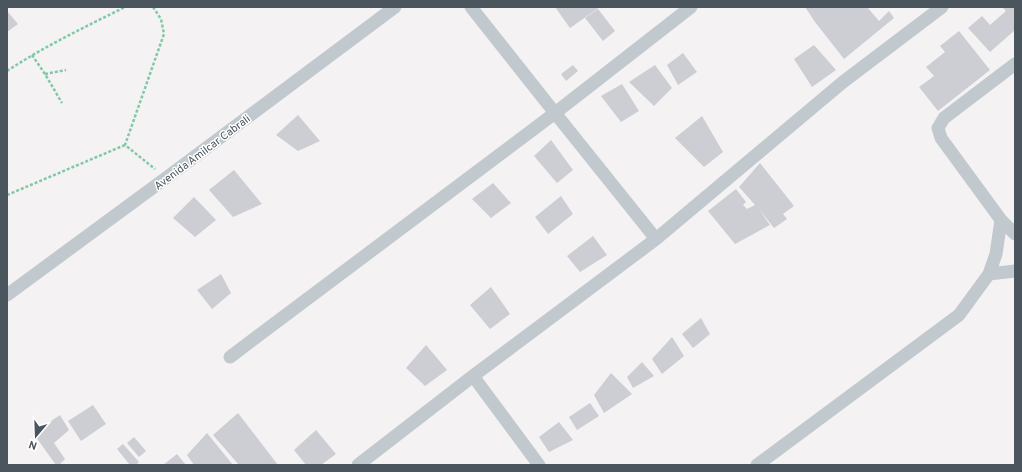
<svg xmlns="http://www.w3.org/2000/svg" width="1022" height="472" font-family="Overpass,sans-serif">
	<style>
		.building { fill: #ccced4 }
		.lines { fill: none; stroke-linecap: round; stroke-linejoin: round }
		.path { stroke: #7fc9a6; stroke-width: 2.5; stroke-dasharray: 3 2; stroke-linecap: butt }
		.street { stroke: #c1c9cf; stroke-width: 13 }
		.labels { text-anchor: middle; stroke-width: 3; stroke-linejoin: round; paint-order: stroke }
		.street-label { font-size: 11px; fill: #4b555e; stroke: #fff }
	</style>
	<rect width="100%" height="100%" fill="#f4f2f2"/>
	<path class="building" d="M555 7H600L570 28Z
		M805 7H867L879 21 889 11 894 18 844 59 815 22Z
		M1002 7H1015V30L990 52 968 28 982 16 990 25 1006 11Z
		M598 9 615 31 603 41 585 18Z
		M7 11 18 24 7 32Z
		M959 31 990 70 938 111 919 87 934 76 926 67 945 52 940 46Z
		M814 45 836 70 812 87 794 59Z
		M683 53 697 72 678 85 667 65Z
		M573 65 578 71 566 81 561 74Z
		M655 65 672 88 654 106 629 82Z
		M622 84 639 111 621 122 601 96Z
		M298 115 320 141 298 151 276 135Z
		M702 116 723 152 704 167 675 138Z
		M551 140 573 170 557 183 534 156Z
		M760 163 794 206 783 214 787 219 774 228 759 209 770 225 735 244 708 211 736 189 746 202 743 205 747 209 755 205 739 187Z
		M234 170 262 204 233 217 209 190Z
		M493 183 511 203 491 218 472 199Z
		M561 196 573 214 548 234 535 217Z
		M194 197 216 220 195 237 173 218Z
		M593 236 607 255 580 272 567 256Z
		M221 274 231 293 212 309 197 290Z
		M491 287 510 314 490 329 470 305Z
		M701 318 710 334 693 348 682 334Z
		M672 337 684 356 662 374 652 359Z
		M426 345 447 370 425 386 406 368Z
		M642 362 654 376 633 388 627 377Z
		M611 373 632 394 604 413 594 395Z
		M590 403 599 416 577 430 569 417Z
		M93 405 106 424 81 441 68 421Z
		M238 413 278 465H239L213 435Z
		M60 415 69 430 54 443 65 459 59 465H56L33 433Z
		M559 422 573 440 549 452 539 437Z
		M316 430 336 454 321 465H306L294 450Z
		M207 433 233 465H194L187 455Z
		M134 437 146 451 139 457 127 443Z
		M123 444 139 462 136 465H130L117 449Z
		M177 454 186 465H163Z"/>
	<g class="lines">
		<path class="path" d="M153 7 161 19 164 34 125 145 155 169
			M32 55 45 74 62 103
			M7 71C45 46 85 27 125 7
			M45 74 66 70
			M7 195 125 145"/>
		<path class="street" d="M471 7 555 113 656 239
			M1015 64 944 118 938 128 941 138 1001 220 1015 234
			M989 274 1015 271
			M7 295 166 178 395 7
			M230 357 555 113 691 7
			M473 376 539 465
			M358 465 473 376 656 239 843 82 942 7
			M757 465 959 315 989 274 996 254 1001 220"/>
	</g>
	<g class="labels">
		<g class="street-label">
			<text transform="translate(202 152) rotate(-37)" y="4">Avenida Amilcar Cabrali</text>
		</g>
	</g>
	<rect width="1022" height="472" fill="none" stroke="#4b555e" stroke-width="16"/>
	<g transform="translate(36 436) rotate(199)" stroke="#ffffff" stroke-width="3" paint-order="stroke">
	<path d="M0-3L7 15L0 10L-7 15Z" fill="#4b555e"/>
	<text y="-6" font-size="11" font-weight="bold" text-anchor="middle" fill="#4b555e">N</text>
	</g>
</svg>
